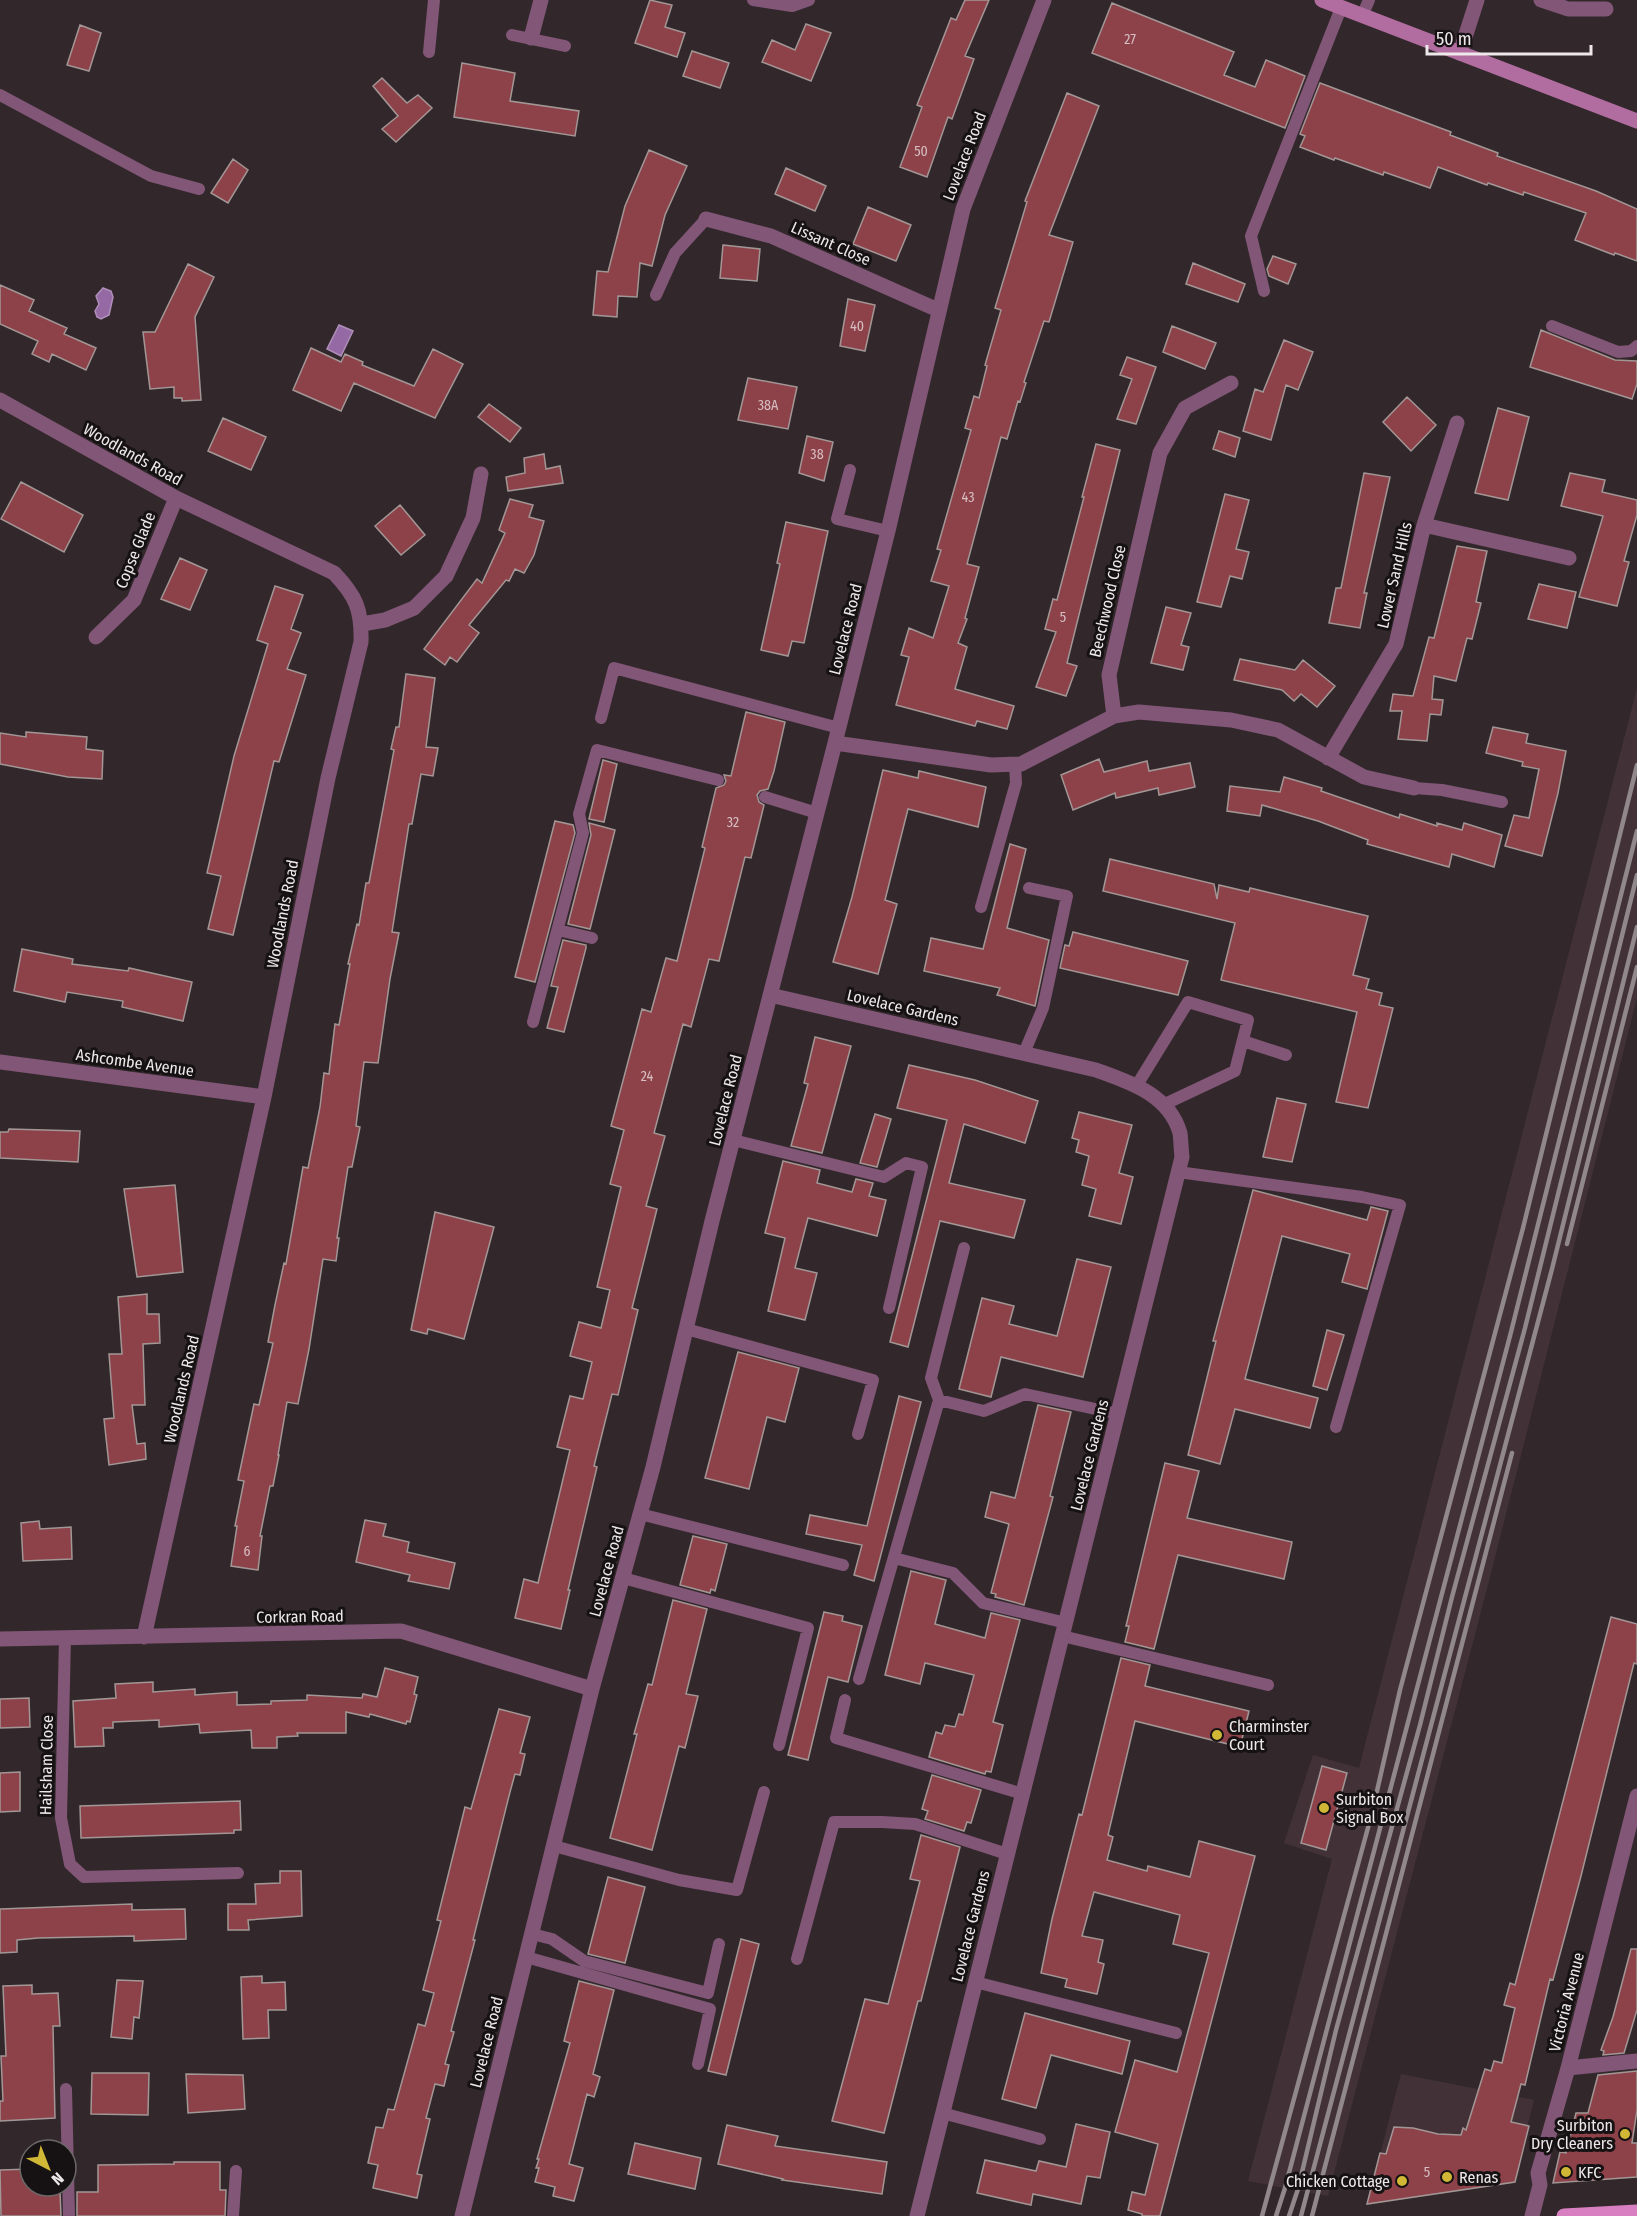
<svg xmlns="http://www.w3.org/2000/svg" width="1637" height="2216" font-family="'Fira Sans Condensed',sans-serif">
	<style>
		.built { fill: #423237 }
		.water { fill: #9469a4; stroke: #af8fb9; stroke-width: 1.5 }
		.building { fill: #8c4248; stroke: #a39696; stroke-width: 1.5 }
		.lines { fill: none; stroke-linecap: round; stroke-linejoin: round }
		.lane { stroke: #815676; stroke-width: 12 }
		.street { stroke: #815676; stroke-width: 15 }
		.secondary { stroke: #b26da0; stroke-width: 15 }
		.primary { stroke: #d77fc1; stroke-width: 15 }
		.rail { stroke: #90888b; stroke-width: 4.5 }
		.poi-dot { fill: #d1b736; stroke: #161213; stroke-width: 2 }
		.labels { text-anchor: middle; stroke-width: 6; stroke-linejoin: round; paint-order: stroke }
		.number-label { font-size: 14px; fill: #d6bec2 }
		.street-label { font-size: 16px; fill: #eee8ea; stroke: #161213 }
		.poi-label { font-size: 16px; fill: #eee8ea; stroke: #161213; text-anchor: start }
	</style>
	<rect width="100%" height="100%" fill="#32282b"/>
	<path class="built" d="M1637 688V998L1490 1577 1328 2196 1248 2181 1332 1859 1284 1843 1313 1755 1359 1768Z
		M1401 2074 1534 2100 1513 2182 1367 2204Z"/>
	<path class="water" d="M103 288 111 291 113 297 109 315 101 319 97 317 95 311 99 304 96 296Z
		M339 325 353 331 341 356 327 349Z"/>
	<path class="building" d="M650 0 672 5 665 27 685 33 677 57 635 43Z
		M965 0H989L965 56 974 59 952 119 948 117 927 177 900 167 922 107 917 105 951 18 956 20Z
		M1112 3 1234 52 1224 75 1255 87 1266 60 1305 76 1285 128 1092 53Z
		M806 24 831 33 811 81 762 62 772 40 795 50Z
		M80 25 101 33 89 71 67 65Z
		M692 51 729 63 720 88 683 76Z
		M462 63 515 73 510 101 579 111 575 136 454 117Z
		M382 78 407 103 418 95 432 108 396 142 382 129 398 116 373 86Z
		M1320 83 1451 132 1450 135 1498 153 1497 156 1596 191 1637 209V261L1615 253 1614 255 1575 240 1586 213 1524 192 1523 195 1488 183 1487 185 1438 167 1430 188 1384 172 1383 175 1335 158 1334 160 1300 147 1305 136 1300 134Z
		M1067 93 1099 106 1049 235 1073 242 1049 322 1044 321 1024 382 1026 383 1020 402 1018 401 1007 439 1001 437 967 564 979 567 965 618 967 619 958 643 967 647 955 689 1014 706 1007 729 977 721 975 726 896 705 909 657 901 655 909 628 933 638 949 586 931 581 941 550 937 549 971 430 965 428 974 396 979 398 987 366 985 365 1001 310 995 308 1027 202 1025 201Z
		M649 150 687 166 665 215 652 266 640 263 637 297 618 296 617 317 593 315 597 271 608 272 625 206Z
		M233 159 248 170 228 203 211 193Z
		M786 168 826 186 815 211 775 194Z
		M868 207 911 225 896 261 853 244Z
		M723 245 760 249 757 281 720 278Z
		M1273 256 1296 264 1288 284 1269 276 1267 269Z
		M1193 263 1245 284 1238 302 1186 284Z
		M188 264 214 277 195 317 201 400 182 401V398H174V387L150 389 143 332H155Z
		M0 285 34 300 29 311 67 328 64 334 96 348 86 370 52 354 49 362 32 354 38 341 0 324Z
		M848 299 875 305 865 351 840 346Z
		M1172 326 1216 343 1205 369 1163 352Z
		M1541 330 1615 360 1637 361V384L1632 399 1530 367Z
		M1284 340 1313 352 1298 390 1286 385 1271 440 1243 431 1255 389 1263 392Z
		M311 348 341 362 345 354 363 362 362 365 414 386 433 349 463 364 435 418 354 383 341 411 293 390Z
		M1127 357 1156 367 1136 424 1117 419 1132 379 1120 375Z
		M748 378 797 387 788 429 738 420Z
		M1407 397 1436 425 1411 451 1383 422Z
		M489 404 521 428 510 442 478 417Z
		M1498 408 1529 417 1508 500 1475 493Z
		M223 418 266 437 251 470 208 451Z
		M1219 431 1240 438 1235 457 1213 449Z
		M807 436 833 442 824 481 799 473Z
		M1096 444 1120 450 1067 663 1077 666 1066 696 1036 687 1056 632 1045 629 1053 599 1057 600 1084 497H1082Z
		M544 454 546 469 560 466 563 483 508 491 506 477 525 473 524 458Z
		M1364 473 1390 477 1364 593H1367L1360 628 1329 623 1336 588H1341Z
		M1570 473 1605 480 1602 492 1637 500V515L1624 561 1629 562 1617 606 1579 597 1603 516 1561 506Z
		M21 482 83 515 64 552 1 519Z
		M1225 494 1249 500 1236 549 1249 552 1242 579 1230 576 1221 607 1197 602Z
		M510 499 533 505 529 517 544 521 534 555 524 573 515 569 509 581 506 580 469 625 479 633 457 662 450 657 445 665 424 649 477 579 482 583 505 533 499 530Z
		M400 505 425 535 401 555 375 526Z
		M786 522 828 531 804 643 792 641 788 656 761 650 780 564 777 563Z
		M1457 546 1487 551 1476 602 1481 603 1472 639 1467 638 1456 681 1434 676 1432 699 1443 700 1441 715 1430 714 1427 741 1398 739 1402 711H1390L1393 694 1413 696 1429 637 1434 638Z
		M180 558 207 570 190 610 161 599Z
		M1539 584 1576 592 1567 628 1528 619Z
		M275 586 303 595 291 629 301 633 287 669 306 675 279 762 274 761 233 935 208 929 221 876 207 873 234 756 268 644 257 640Z
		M1166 607 1191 613 1181 645 1189 647 1183 670 1151 663Z
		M1240 659 1295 670 1303 660 1335 686 1317 707 1301 694 1294 701 1282 690 1234 680Z
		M406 674 435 678 426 747 438 748 433 776 421 774 412 824H409L392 932 399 933 390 979 378 1063 364 1062 356 1126 360 1127 352 1167H348L337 1238H339L336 1261 323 1259 309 1349 298 1404 287 1402 278 1455H279L273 1486H270L260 1536H262L258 1570 231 1566 237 1526H235L244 1481 238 1480 254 1404 259 1405 273 1343 268 1342 275 1305 284 1263 286 1264 303 1167 308 1168 320 1107 324 1073 329 1074 335 1024 339 1025 350 964H348L357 924 359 925 366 883H369L394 750 391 749 396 727H399Z
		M746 712 785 722 774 771 768 789 760 791 757 795 759 802 764 805 751 858 745 857 719 961 709 959 691 1027 683 1024 654 1133 665 1136 646 1206 657 1209 632 1308 638 1310 618 1395 612 1394 594 1466 597 1467 568 1590H570L561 1629 515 1618 524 1579 538 1583 570 1450 557 1447 570 1396 583 1399 592 1362 570 1356 579 1322 601 1328 610 1290 597 1287 621 1187 610 1184 624 1130 611 1126 642 1009 651 1012 666 958 677 961 705 848 702 847 716 788 724 785 726 781 724 775 731 776Z
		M1493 727 1528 734 1526 743 1566 751 1558 793 1542 856 1505 846 1514 815 1529 818 1539 769 1522 766 1523 762 1486 753Z
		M26 732 87 737 86 749 103 751 102 779 68 777 0 764V733L26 737Z
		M1099 759 1104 772 1147 761 1149 771 1190 763 1195 787 1159 795 1158 788 1116 798 1115 793 1073 810 1061 775Z
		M603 760 617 764 604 822 589 819Z
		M883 770 918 778 919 771 986 787 978 827 908 809 885 900 897 904 878 974 833 962 852 897Z
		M1284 777 1322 788 1321 791 1399 818 1400 814 1437 826V823L1462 830 1464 823 1502 835 1494 867 1452 854 1449 867 1367 844 1368 840 1318 821 1262 805 1260 816 1227 811 1230 786 1280 792Z
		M555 821 573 825 575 833 535 982 515 977Z
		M589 823 615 830 590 929 568 924 591 835Z
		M1010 844 1026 849 1007 928 1049 940 1035 1006 997 995 1000 988 924 971 931 938 983 949Z
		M1110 859 1214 884 1217 899 1219 885 1249 892 1250 888 1368 916 1353 975 1369 979 1366 989 1382 993 1379 1005 1393 1008 1368 1108 1336 1102 1357 1012 1221 980 1235 923 1103 891Z
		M1073 932 1188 961 1178 995 1060 968 1065 945 1069 946Z
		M563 940 586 945V948L564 1032 547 1028 558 987 551 986Z
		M22 949 73 959 72 964 128 971 129 968 192 982 183 1021 122 1007 123 1001 67 992 65 1002 14 991Z
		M815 1037 851 1046 822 1153 791 1146 808 1084 804 1083Z
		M909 1065 975 1080 1038 1101 1025 1143 964 1124 949 1183 1025 1200 1014 1238 940 1221 908 1347 890 1342 947 1120 897 1108Z
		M1277 1098 1306 1104 1292 1162 1263 1157Z
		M1079 1112 1132 1125 1119 1173 1133 1177 1121 1224 1089 1216 1096 1189 1082 1185 1089 1156 1076 1152 1079 1140 1072 1138Z
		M875 1114 891 1119 877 1167 860 1163Z
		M9 1129 80 1131 78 1162 0 1158V1132H8Z
		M783 1161 820 1170 817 1183 852 1192 856 1179 873 1183 869 1196 886 1200 877 1236 808 1218 795 1268 817 1273 805 1320 768 1311 785 1238 765 1233Z
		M175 1185 183 1272 137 1277 124 1189Z
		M1253 1190 1367 1220 1371 1207 1388 1211 1367 1289 1342 1282 1350 1254 1282 1236 1245 1379 1318 1398 1310 1428 1235 1409 1220 1464 1188 1455 1216 1341H1213Z
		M435 1212 494 1227 464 1339 428 1329 427 1334 411 1330Z
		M1077 1259 1111 1267 1083 1377 1001 1357 991 1397 959 1389 982 1298 1014 1306 1009 1324 1057 1336Z
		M147 1294V1314H159L160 1343 143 1344 145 1405H132L137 1444 145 1443 146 1459 109 1465 104 1419 114 1418 109 1354H122L118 1297Z
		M1327 1330 1344 1335 1327 1390 1313 1386Z
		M738 1352 799 1368 785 1422 767 1417 749 1489 705 1478Z
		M899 1396 921 1402 874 1581 854 1575 862 1545 806 1534 810 1515 867 1526Z
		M1038 1405 1071 1412 1050 1496 1053 1497 1024 1605 995 1597 996 1594 991 1593 1009 1524 985 1517 991 1492 1015 1498Z
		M1165 1463 1199 1471 1187 1518 1292 1542 1284 1579 1178 1555 1154 1649 1125 1642 1129 1626H1126Z
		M365 1520 386 1524 383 1536 409 1542 407 1552 455 1563 449 1589 408 1581 410 1575 356 1562Z
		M39 1521 40 1529 71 1527 72 1559 23 1561 21 1523Z
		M693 1536 727 1544 715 1591 711 1589 710 1593 680 1585Z
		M911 1571 946 1580 935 1624 985 1638 991 1613 1020 1620 993 1722 1003 1725 991 1772 986 1771 985 1774 929 1757 936 1732 942 1734 945 1725 955 1727 959 1714 963 1715 974 1675 925 1663 920 1684 885 1675Z
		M673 1600 707 1609 686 1694 698 1696 685 1748 679 1746 652 1850 610 1838 637 1734H634L648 1684 652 1685Z
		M824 1612 843 1616 842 1621 862 1626 848 1682 828 1677 808 1760 788 1755Z
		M1611 1617 1637 1624V1664L1634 1663 1581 1876 1553 1980 1550 1979 1525 2085 1521 2084 1511 2122 1529 2126 1515 2182 1367 2204 1380 2153 1386 2154 1394 2127 1413 2128 1438 2134 1461 2135 1463 2128 1466 2130 1485 2069 1491 2071 1494 2061 1502 2063 1515 2008 1504 2005 1510 1983 1515 1985Z
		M1121 1658 1150 1665 1145 1686 1249 1711 1240 1747 1135 1721 1108 1835 1113 1837 1107 1860 1147 1871 1148 1866 1190 1877 1199 1841 1255 1856 1160 2216H1142V2214L1128 2210 1132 2192 1145 2195 1158 2144 1115 2132 1135 2060 1177 2072 1209 1953 1173 1944 1180 1915 1094 1892 1082 1936 1103 1940 1098 1962 1104 1964 1097 1994 1065 1987 1067 1979 1041 1973 1052 1919 1079 1814 1082 1815Z
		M385 1668 418 1677 414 1694 417 1695 410 1722 407 1721 406 1724 370 1714 369 1717 346 1712V1733H297L298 1736 277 1737V1748H252L251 1730 200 1733 199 1724 159 1727V1720L113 1722V1728H103L104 1746 75 1747 73 1701 116 1698 115 1684 153 1682V1692L195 1689V1695L237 1692V1705L271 1704V1701L307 1700V1695L362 1698 363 1694 377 1697Z
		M29 1698 30 1727 0 1728V1699Z
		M499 1709 530 1717 520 1753 525 1754 520 1775 515 1774 510 1792 473 1940H475L451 2031 454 2032 445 2064 449 2065 444 2086 435 2084 426 2118 430 2119 417 2174 422 2175 417 2198 373 2188 378 2165 368 2163 376 2127 383 2128 388 2109 394 2110 418 2024 425 2026 434 1993 423 1990 441 1921 437 1920 465 1807 471 1809Z
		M1322 1766 1347 1773 1326 1850 1301 1843Z
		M20 1772V1811L0 1812V1773Z
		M932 1775 981 1790 971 1823 967 1822 964 1831 925 1819 928 1811 922 1809Z
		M240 1801 241 1830H234V1833L81 1838 80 1806Z
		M921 1835 960 1847 921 2001H918L884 2133 832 2121 865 1999 888 2004 920 1881 910 1879Z
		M280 1871H301L302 1916 248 1920 249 1930H228V1904H256L255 1884 280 1883Z
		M608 1877 645 1887 625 1963 588 1954Z
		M132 1904V1910L185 1909 186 1939 134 1941V1936L38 1938 17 1940V1952L0 1953V1909Z
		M741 1939 759 1944 726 2075 708 2071Z
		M1631 1949H1637V2010L1624 2053 1603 2055 1604 2051 1601 2050 1613 2017Z
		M262 1976V1983L285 1982 286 2010H268L269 2038 243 2039 241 1977Z
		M117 1980 143 1981 139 2018 134 2017 132 2039 111 2037Z
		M579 1981 614 1990 593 2074 600 2077 594 2097 587 2094 569 2164 583 2168 574 2201 553 2196 555 2187 535 2182 539 2168H536L539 2159H537L570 2043 564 2041Z
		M32 1985V1994L58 1993 60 2026H53L55 2118 0 2121V2101H3L1 2056H6L3 1986Z
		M1025 2013 1130 2041 1122 2074 1051 2055 1036 2108 1002 2099Z
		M1637 2071V2110L1632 2143H1637V2177L1553 2183 1560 2152 1566 2153 1576 2113H1588L1598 2075Z
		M92 2073H149L148 2115 91 2114Z
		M186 2074 243 2075 245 2109 188 2113Z
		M1076 2124 1110 2132 1100 2178 1087 2176 1081 2204 1033 2194 1031 2205 977 2193 985 2160 1036 2171 1039 2161 1066 2167Z
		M727 2125 778 2136 775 2146 887 2162 882 2194 782 2180 783 2179 718 2164Z
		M635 2143 701 2158 695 2189 628 2174Z
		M174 2162H220V2190H226L225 2216H77V2192H98V2165L174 2164Z
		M30 2169V2186H57V2192H60L61 2216H1L0 2170Z"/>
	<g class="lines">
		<path class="lane" d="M753 0 792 6 809 0
			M1362 16 1369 0
			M512 35 565 46
			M429 52 434 0
			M0 95 151 176 199 189
			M1264 291 1251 236 1341 8
			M656 295 675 253 706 219
			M1552 326 1618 352 1631 351 1637 346
			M850 470 837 519 888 531
			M601 718 614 668 839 728
			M1414 788 1442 790 1502 802
			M765 797 817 813
			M981 907 1016 783 1015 764
			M558 930 592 938
			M533 1022 583 833 579 814 597 750 718 780
			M1243 1041 1286 1055
			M1024 1053 1043 1008 1067 896 1029 888
			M1137 1085 1188 1002 1248 1020 1235 1071 1165 1104
			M733 1140 884 1177 906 1163 922 1167 889 1308
			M1178 1172 1362 1197 1400 1205 1336 1427
			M686 1329 873 1380 858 1434
			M939 1400 931 1378 964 1248
			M640 1514 843 1565
			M894 1558 953 1573 983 1603 1066 1623
			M623 1578 808 1628 779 1745
			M1062 1636 1268 1685
			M65 1637 61 1818 70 1864 84 1877 238 1873
			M859 1679 939 1400 984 1411 1025 1394 1119 1414
			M845 1700 836 1738 1023 1794
			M554 1846 679 1880 737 1890 764 1792
			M532 1934 552 1939 584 1961 708 1993 719 1944
			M526 1957 710 2009 698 2064
			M797 1959 834 1822H882L915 1824 1007 1854
			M975 1982 1176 2033
			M66 2089 69 2216
			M942 2113 1040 2139
			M233 2216 236 2171"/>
		<path class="street" d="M1541 0 1568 9H1606
			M531 38 541 0
			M1460 53 1477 0
			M706 219 771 236 938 310
			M0 400 176 498 334 573C356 596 362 610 361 642L328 778 264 1097 144 1637
			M1424 525 1569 558
			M362 624 385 620 414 608 446 576 473 518 481 474
			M96 637 134 600 176 498
			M1114 716 1139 712 1231 720 1278 730 1364 777 1414 788
			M835 743 991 765 1021 764 1114 716 1109 675 1160 453 1185 408 1231 383
			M1328 758 1396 644 1424 525 1457 423
			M770 995 1096 1070C1129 1082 1169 1094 1180 1133 1181 1140 1181 1149 1182 1157L917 2216
			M0 1062 264 1097
			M0 1639 401 1631 592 1689
			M1568 2068 1637 2061
			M462 2216 592 1689 653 1467 712 1221 835 743 888 531 963 209 1044 0
			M1532 2216 1540 2185 1538 2173 1568 2068 1637 1796"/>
		<path class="secondary" d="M1322 0 1637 121"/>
		<path class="primary" d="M1564 2216 1637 2212"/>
		<path class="rail" d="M1567 1244 1637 967
			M1262 2216 1372 1813 1400 1690 1523 1228 1637 765
			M1276 2216 1285 2188 1510 1336 1637 831
			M1289 2216 1298 2189 1336 2030 1420 1725 1452 1597 1525 1328 1637 875
			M1301 2216 1552 1269 1637 927
			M1312 2216 1512 1453"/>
	</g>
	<g class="poi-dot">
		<circle cx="1217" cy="1735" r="6"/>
		<circle cx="1324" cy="1808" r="6"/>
		<circle cx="1625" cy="2134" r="6"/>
		<circle cx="1566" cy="2172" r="6"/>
		<circle cx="1447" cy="2177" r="6"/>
		<circle cx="1402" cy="2181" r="6"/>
	</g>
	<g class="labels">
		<g class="number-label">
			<text x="1130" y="44">27</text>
			<text x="921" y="156">50</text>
			<text x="857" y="331">40</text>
			<text x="768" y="410">38A</text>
			<text x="817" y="459">38</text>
			<text x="968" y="502">43</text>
			<text x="1063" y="622">5</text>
			<text x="733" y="827">32</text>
			<text x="647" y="1081">24</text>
			<text x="247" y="1556">6</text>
			<text x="1427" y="2177">5</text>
		</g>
		<g class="street-label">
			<text transform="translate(964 156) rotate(-69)" y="6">Lovelace Road</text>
			<text transform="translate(831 243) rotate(24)" y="6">Lissant Close</text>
			<text transform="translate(133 454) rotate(29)" y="6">Woodlands Road</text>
			<text transform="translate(135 550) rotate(-68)" y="6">Copse Glade</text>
			<text transform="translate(1394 575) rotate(-77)" y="6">Lower Sand Hills</text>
			<text transform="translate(1107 601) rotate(-77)" y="6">Beechwood Close</text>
			<text transform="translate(845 629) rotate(-76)" y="6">Lovelace Road</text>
			<text transform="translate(282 914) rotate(-79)" y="6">Woodlands Road</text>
			<text transform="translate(903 1007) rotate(13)" y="6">Lovelace Gardens</text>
			<text transform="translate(135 1062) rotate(8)" y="6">Ashcombe Avenue</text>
			<text transform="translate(725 1100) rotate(-76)" y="6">Lovelace Road</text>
			<text transform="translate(181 1389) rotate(-77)" y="6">Woodlands Road</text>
			<text transform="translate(1089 1455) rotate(-76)" y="6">Lovelace Gardens</text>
			<text transform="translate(606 1571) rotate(-75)" y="6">Lovelace Road</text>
			<text transform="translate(300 1616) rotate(-1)" y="6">Corkran Road</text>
			<text transform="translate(46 1765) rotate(-89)" y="6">Hailsham Close</text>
			<text transform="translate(970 1926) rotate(-76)" y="6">Lovelace Gardens</text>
			<text transform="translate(1566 2002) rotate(-76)" y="6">Victoria Avenue</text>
			<text transform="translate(486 2042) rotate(-76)" y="6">Lovelace Road</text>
		</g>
		<g class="poi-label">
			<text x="1229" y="1732">Charminster<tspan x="1229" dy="18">Court</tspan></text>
			<text x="1336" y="1805">Surbiton<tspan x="1336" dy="18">Signal Box</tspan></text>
			<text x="1613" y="2131" text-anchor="end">Surbiton<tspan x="1613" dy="18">Dry Cleaners</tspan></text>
			<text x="1578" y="2178">KFC</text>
			<text x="1459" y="2183">Renas</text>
			<text x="1390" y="2187" text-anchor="end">Chicken Cottage</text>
		</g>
	</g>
	<g transform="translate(48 2168) rotate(138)"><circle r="28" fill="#161213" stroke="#6c6869" stroke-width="1.5"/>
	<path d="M0-4.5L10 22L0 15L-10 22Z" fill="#d1b736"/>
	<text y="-9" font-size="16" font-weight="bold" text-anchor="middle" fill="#eee8ea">N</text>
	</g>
	<path d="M1427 45v9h164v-9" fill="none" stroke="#eee8ea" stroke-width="3"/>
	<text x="1436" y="45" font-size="18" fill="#eee8ea" stroke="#161213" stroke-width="4.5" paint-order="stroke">50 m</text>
</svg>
